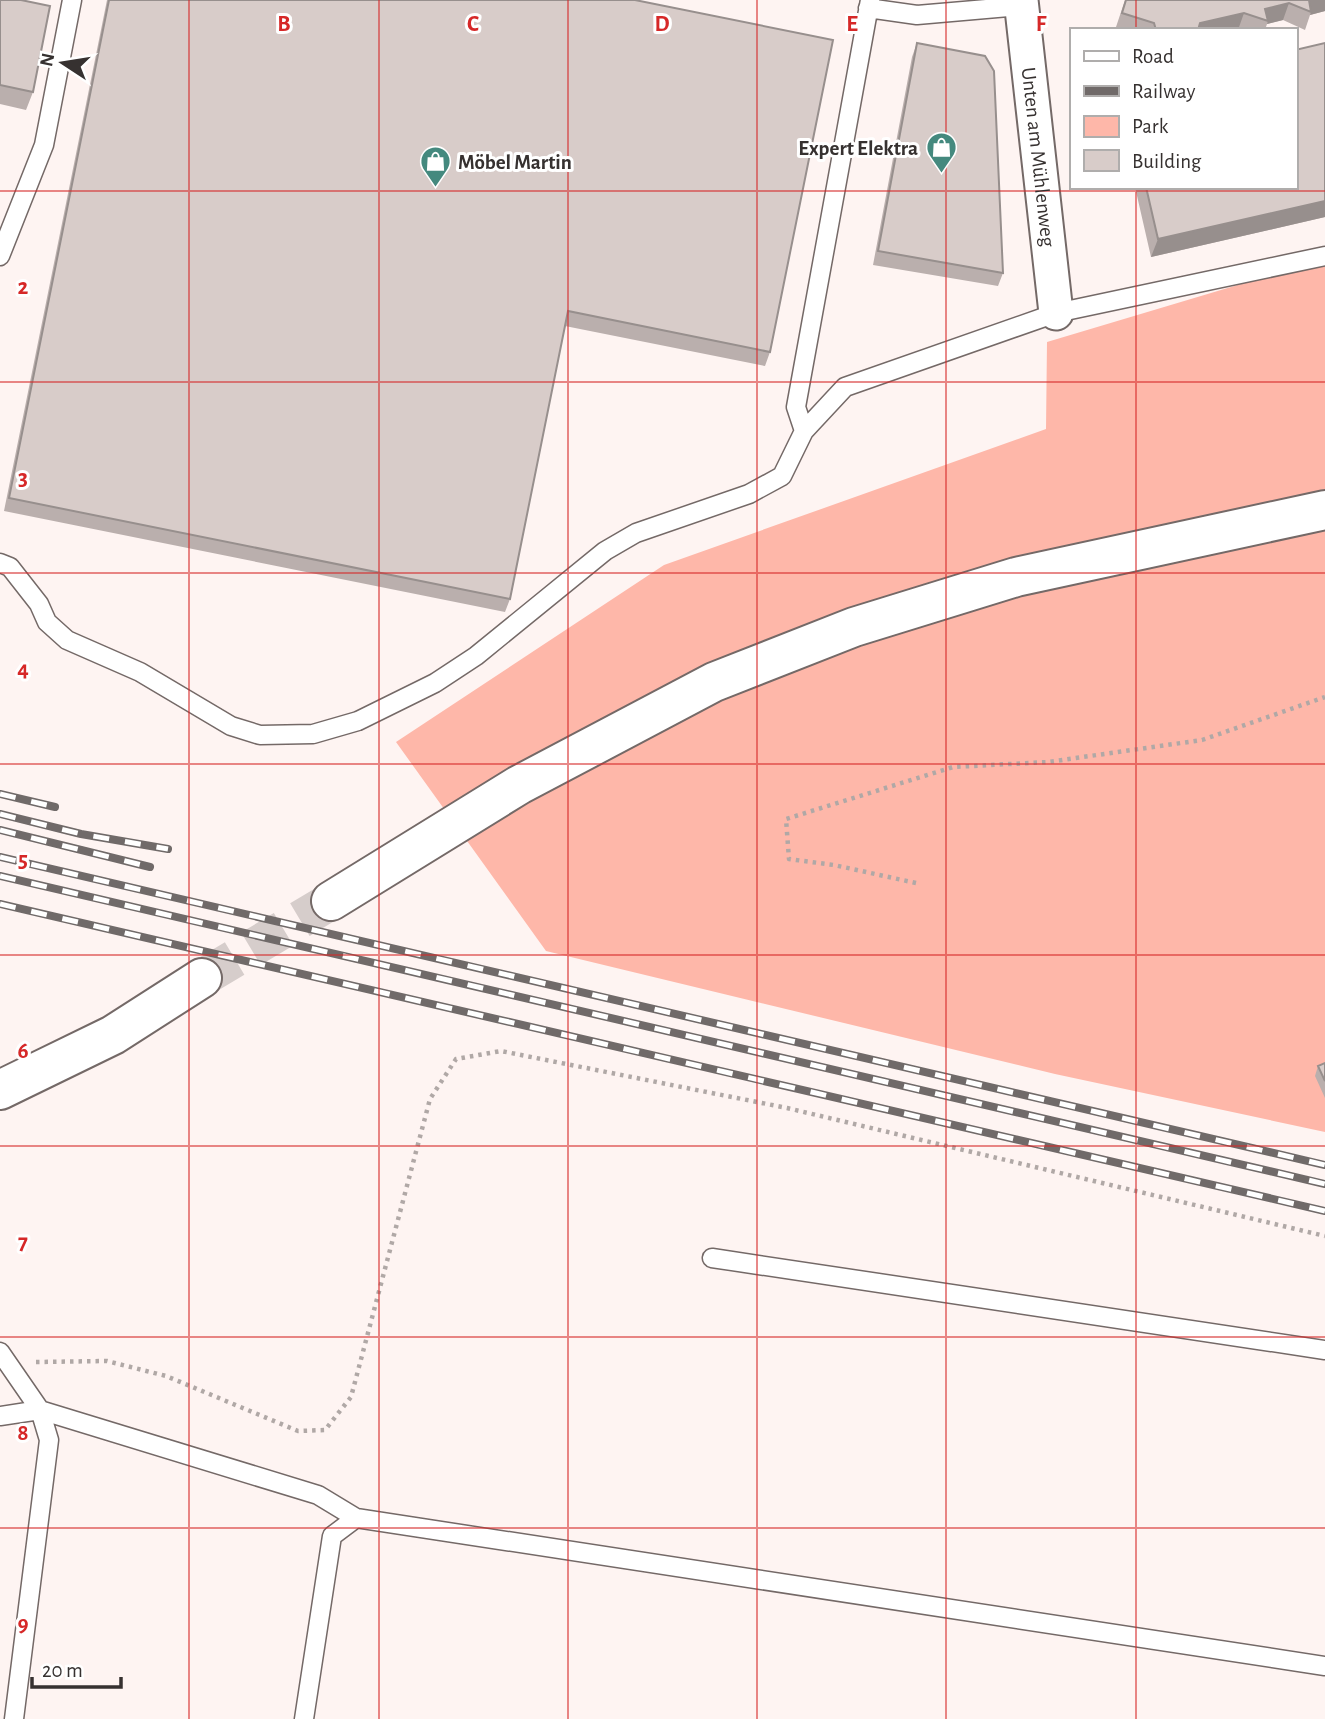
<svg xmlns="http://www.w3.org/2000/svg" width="1325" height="1719" font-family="'Alegreya Sans',sans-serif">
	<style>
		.green { fill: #feb7a9 }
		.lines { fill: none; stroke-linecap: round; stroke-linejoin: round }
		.trunk-tunnel { stroke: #d6cdcb; stroke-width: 38; stroke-dasharray: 38 19; stroke-linecap: butt }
		.service-casing { stroke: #746967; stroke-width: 21 }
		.minor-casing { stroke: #746967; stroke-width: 37 }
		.trunk-casing { stroke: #746967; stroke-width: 42 }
		.path { stroke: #b0a8a6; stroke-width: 4.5; stroke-dasharray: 3.5 5; stroke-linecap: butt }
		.service { stroke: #fff; stroke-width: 18 }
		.minor { stroke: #fff; stroke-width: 33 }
		.trunk { stroke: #fff; stroke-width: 38 }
		.rail-casing { stroke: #706a69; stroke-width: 8 }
		.rail { stroke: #fff; stroke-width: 5; stroke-dasharray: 16; stroke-linecap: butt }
		.wall { fill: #baafad }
		.shaded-wall { fill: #978f8d }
		.building { fill: #d8ccc9; stroke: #978f8d; stroke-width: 2 }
		.grid { fill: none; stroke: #d62828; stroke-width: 2; stroke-opacity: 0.55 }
		.labels { text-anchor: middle; stroke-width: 6; stroke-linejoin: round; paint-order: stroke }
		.poi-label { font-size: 21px; font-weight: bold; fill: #363130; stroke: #fff; text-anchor: end }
		.street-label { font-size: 21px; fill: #363130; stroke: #fff }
		.grid-label { font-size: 23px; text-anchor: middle; font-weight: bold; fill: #d62828; stroke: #fff; stroke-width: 6; stroke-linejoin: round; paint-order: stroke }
	</style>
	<rect width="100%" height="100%" fill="#fef4f2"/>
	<path class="green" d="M1325 259V1132L1055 1074 546 951 396 742 664 565 1046 429 1047 342Z"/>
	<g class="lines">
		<path class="trunk-tunnel" d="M202 978 331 901"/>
		<defs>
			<path id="service" d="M868 8 917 15 1021 6
				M0 256 44 145 72 0
				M804 431 796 407 870 0
				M0 563 10 567 39 604 47 622 67 640 140 672 231 726 260 735 313 734 358 721 435 683 476 656 605 551 636 533 749 494 782 476 804 431 845 387 1056 313 1325 256
				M712 1258 1325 1350
				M0 1352 40 1410 49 1440 14 1719
				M0 1416 40 1410 318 1495 356 1518 1325 1666
				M304 1719 332 1536 356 1518"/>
			<g id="minor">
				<path id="s1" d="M1021 0 1056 313"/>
			</g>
			<path id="trunk" d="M331 901 519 785 714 682 854 627 1016 577 1325 510
				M0 1090 113 1035 202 978"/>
		</defs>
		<use href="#service" class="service-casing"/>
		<use href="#minor" class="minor-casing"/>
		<use href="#trunk" class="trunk-casing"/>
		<path class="path" d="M916 883 834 865 789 859 786 819 953 767 1048 762 1202 740 1325 697
			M36 1362 107 1361 166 1376 298 1431 325 1430 351 1397 430 1099 456 1059 501 1051 787 1108 1325 1236"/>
		<use href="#service" class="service"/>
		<use href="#minor" class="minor"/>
		<use href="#trunk" class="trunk"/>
		<defs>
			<path id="rail" d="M0 794 55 807
				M0 814 81 834 168 849
				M0 830 150 867
				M0 857 1325 1165
				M0 876 1325 1184
				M0 904 1325 1211"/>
		</defs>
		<use href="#rail" class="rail-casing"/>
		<use href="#rail" class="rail"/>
	</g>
	<path class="wall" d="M0 0 33 92 26 110 0 104Z
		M107 0H635L770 352 765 366 565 326 510 599 505 612 4 511Z
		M1125 0H1325V11L1310 15 1305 30 1283 20 1267 24 1265 30H1115Z
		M917 43 1003 273 998 286 873 265 912 57Z
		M1325 43V217L1151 257 1135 187H1295Z
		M1325 1063V1098L1315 1076 1318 1066Z"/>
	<path class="shaded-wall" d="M1309 0H1325V11L1310 15 1311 12Z
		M1289 3 1283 20 1267 24 1268 21 1265 9Z
		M1244 13 1238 30H1198L1200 23Z
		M1325 201V217L1151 257 1158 239Z"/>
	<path class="building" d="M0 0H21L50 6 33 92 0 85Z
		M109 0H635L833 40 770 352 568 311 510 599 9 498Z
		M1126 0H1309L1311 12 1289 3 1265 9 1268 21 1244 13 1200 23 1198 30H1156L1154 23 1122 13Z
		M917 43 985 56 994 71 1003 273 878 251Z
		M1325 43V201L1158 239 1146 187H1295V50Z
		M1325 1063V1081L1318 1066Z"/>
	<path class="grid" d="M189 0V1719M379 0V1719M568 0V1719M757 0V1719M946 0V1719M1136 0V30M1136 187V1719M0 191H1325M0 382H1325M0 573H1325M0 764H1325M0 955H1325M0 1146H1325M0 1337H1325M0 1528H1325"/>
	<defs>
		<symbol id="shop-pin" viewBox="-11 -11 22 30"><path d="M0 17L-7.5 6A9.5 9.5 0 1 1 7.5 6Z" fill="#44897e" stroke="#fff"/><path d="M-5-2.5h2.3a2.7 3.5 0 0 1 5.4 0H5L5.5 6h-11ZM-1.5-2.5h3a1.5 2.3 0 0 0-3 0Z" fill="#fff"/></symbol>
	</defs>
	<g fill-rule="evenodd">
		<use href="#shop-pin" x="924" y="130" width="35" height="47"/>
		<use href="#shop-pin" x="418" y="144" width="35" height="47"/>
	</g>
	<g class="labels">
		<g class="poi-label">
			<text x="918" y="155">Expert Elektra</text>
			<text x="458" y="169" text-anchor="start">Möbel Martin</text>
		</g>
		<g class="street-label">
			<text dy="7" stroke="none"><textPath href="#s1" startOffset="158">Unten am Mühlenweg</textPath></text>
		</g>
	</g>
	<g class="grid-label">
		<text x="284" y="31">B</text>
		<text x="473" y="31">C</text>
		<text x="662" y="31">D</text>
		<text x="852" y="31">E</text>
		<text x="1041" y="31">F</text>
		<text x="23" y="294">2</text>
		<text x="23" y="485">3</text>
		<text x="23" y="676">4</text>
		<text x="23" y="867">5</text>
		<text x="23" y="1058">6</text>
		<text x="23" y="1249">7</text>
		<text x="23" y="1440">8</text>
		<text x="23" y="1631">9</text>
	</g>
	<rect x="1070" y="28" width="228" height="161" fill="#ffffff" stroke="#afadac" stroke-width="2"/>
	<rect x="1084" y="51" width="35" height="10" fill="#ffffff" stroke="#afadac" stroke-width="2"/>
	<text x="1132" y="63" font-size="21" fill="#363130">Road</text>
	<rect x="1084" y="86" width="35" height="10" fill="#706a69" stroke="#afadac" stroke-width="2"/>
	<text x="1132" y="98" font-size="21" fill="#363130">Railway</text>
	<rect x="1084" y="116" width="35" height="21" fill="#feb7a9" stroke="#afadac" stroke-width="2"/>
	<text x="1132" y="133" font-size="21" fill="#363130">Park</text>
	<rect x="1084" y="150" width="35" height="21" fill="#d8ccc9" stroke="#afadac" stroke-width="2"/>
	<text x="1132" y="168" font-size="21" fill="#363130">Building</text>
	<g transform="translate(63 63) rotate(282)" stroke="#ffffff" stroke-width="5" paint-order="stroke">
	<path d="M0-5L12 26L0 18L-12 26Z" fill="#363130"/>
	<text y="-10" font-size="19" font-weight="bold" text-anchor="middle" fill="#363130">N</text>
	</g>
	<path d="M32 1677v10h89v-10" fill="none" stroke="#363130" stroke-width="3.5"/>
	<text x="42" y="1677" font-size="21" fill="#363130" stroke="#ffffff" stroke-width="5" paint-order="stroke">20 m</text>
</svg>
